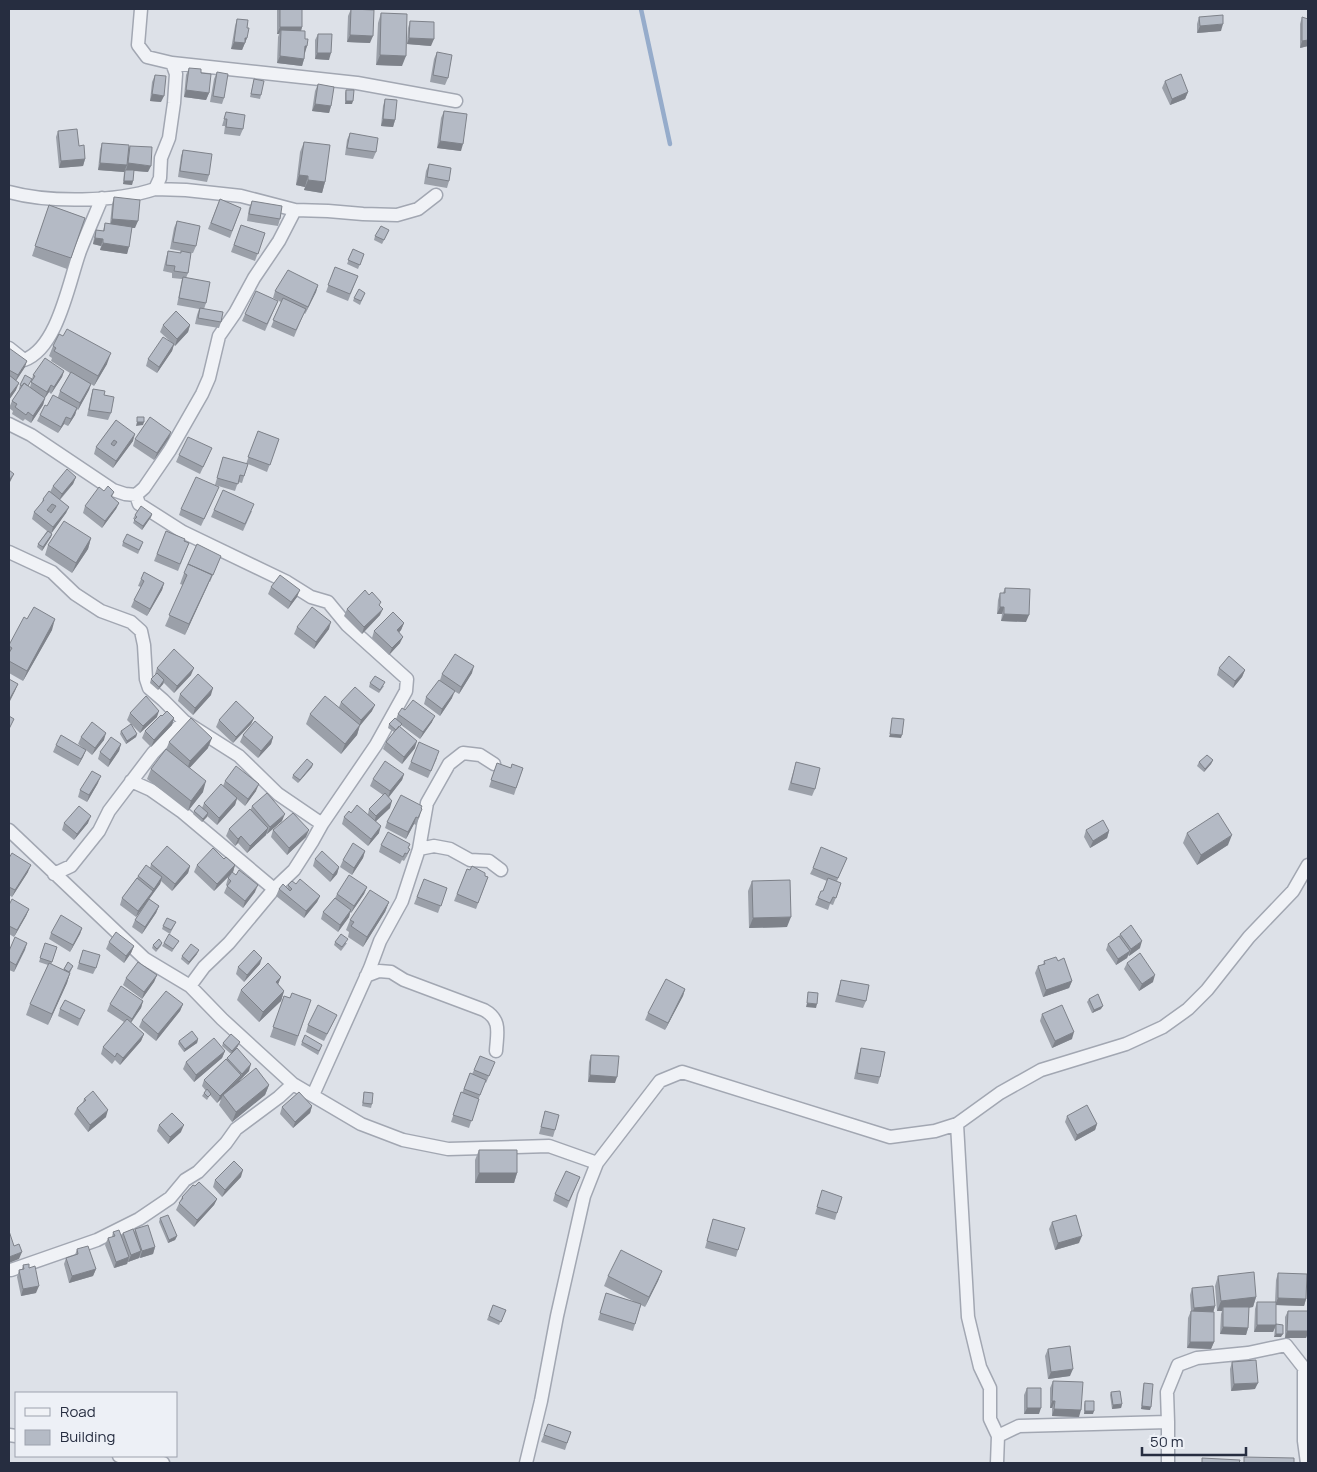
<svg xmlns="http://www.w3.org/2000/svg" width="1317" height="1472" font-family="Manrope,sans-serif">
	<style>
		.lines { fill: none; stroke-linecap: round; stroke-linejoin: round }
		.stream { stroke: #96accb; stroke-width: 4.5 }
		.street-casing { stroke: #a2a7b2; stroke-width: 15 }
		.street { stroke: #f0f2f6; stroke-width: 12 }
		.wall { fill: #9ba0a9 }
		.shaded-wall { fill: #7e828a }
		.building { fill: #b4bac5; stroke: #7e828a; fill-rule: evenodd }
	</style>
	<rect width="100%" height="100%" fill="#dde1e8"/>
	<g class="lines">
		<path class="stream" d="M641 9 670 144"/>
		<defs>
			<path id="street" d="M172 63 357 83 456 101
				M155 189 186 190 241 196 295 210 328 211 363 214 397 215 418 209 436 195
				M9 192C49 203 116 202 155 189L160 178 161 158 169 138 174 103 176 74 172 63 147 57 138 45 141 9
				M9 348 24 360C58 348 69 281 80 251 87 233 95 215 102 198
				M9 424 31 435 113 490 125 494 136 495 144 488 170 450 202 394 209 378 219 336 235 313 254 278 279 241 295 210
				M136 495 139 504 183 532 287 582 311 597 328 602 347 625 407 679 406 691 376 745 322 824 312 842 294 870 274 889 229 943 204 967 190 986
				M9 552 52 572 75 594 101 611 131 622 141 631 144 645 146 679 149 688 163 700 184 721 239 756 278 794 322 824
				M131 781 151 790 181 811 274 889
				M9 830 145 959 190 986 222 1019 293 1084 361 1124 403 1140 448 1149 549 1146 597 1163 584 1196 557 1316 541 1401 526 1463
				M419 849 434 846 450 849 470 860 489 861 501 870
				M54 874 71 866 99 831 109 811 153 753 184 721
				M366 976 379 971 391 972 404 980 484 1010C502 1020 497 1033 496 1051
				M313 1095 370 968 380 941 402 901 419 849 427 803 449 764 463 753 480 755 494 764
				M957 1124 968 1317 980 1367 990 1388V1419L998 1436 997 1463
				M597 1163 660 1081 682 1072 890 1137 935 1131 957 1124 1000 1093 1041 1070 1126 1044 1163 1027 1188 1009 1207 990 1249 937 1293 891 1308 865
				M11 1270 97 1240 139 1219 170 1198 185 1180 198 1172 226 1143 236 1129 279 1097 293 1084
				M1168 1422 1167 1392 1178 1365 1197 1358 1248 1353 1286 1345 1304 1368V1441L1307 1463
				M9 1435 16 1436
				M998 1436 1019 1426 1168 1422V1463
				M119 1456 163 1463"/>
		</defs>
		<use href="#street" class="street-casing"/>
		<use href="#street" class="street"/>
	</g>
	<path class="wall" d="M277 9H302V27L301 31 307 46 304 53V59L302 66 277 63 278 37 279 34H277Z
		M351 9 370 43 347 42 348 16Z
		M381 13 402 66 376 65 378 23Z
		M1199 17 1221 31 1197 33V24Z
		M1302 17 1308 46 1300 48V24Z
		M237 19 247 28V38L242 50 231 49 235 26Z
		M410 21 431 46 407 44 408 28Z
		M318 34 329 60 315 59V40Z
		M437 52 448 78 445 85 430 82 434 59Z
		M189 68 201 73 209 93 206 100 184 97 186 75Z
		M217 72 224 98 222 104 210 102 214 79Z
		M155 75 161 102 150 101 152 82Z
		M254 79 261 95 260 99 250 97Z
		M1165 81 1188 92 1185 99 1170 105 1162 88Z
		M318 84 331 106 329 113 312 111 315 91Z
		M346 90 352 104H345V93Z
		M385 99 395 120 393 127 381 126 383 106Z
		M444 111 461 151 437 148 441 118Z
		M226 112 243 129 240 136 224 134 225 126H222Z
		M58 131 79 146 85 159 83 166 59 168 56 137Z
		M350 133 376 152 373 159 345 155 347 140Z
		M304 142 325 182 322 193 304 190 305 187 296 185 300 152Z
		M102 143 128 150 130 146 148 172 134 171 132 185 123 184 124 172 98 170 100 150Z
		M183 150 209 175 207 182 178 177 181 156Z
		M429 164 449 181 447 188 424 184 426 171Z
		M114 197 135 228H132L127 254 100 250 101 246 93 244 94 237 96 230 103 231 105 223 110 224 112 204Z
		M220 199 241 208 230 238 208 229Z
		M252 201 280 219 278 226 247 221 249 208Z
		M49 205 85 218 67 269 32 256Z
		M177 221 196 246 193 253H191L188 273 186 278 206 303 204 309 221 322 219 328 195 324 197 315 199 309 177 305 181 284 182 279 172 278V273L163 271 166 258 168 251 180 253 181 251 170 249 174 228Z
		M241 225 265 233 255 261 231 252Z
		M389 230 382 244 374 240 375 236Z
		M353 249 364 254 358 269 347 264Z
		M335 267 358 276 348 301 326 292Z
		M318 285 316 292 305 314 304 313 294 337 271 327 281 302 273 298 275 291Z
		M365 293 360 305 353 301 354 298Z
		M278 301 265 331 242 321 245 314Z
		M163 325H190L188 332 175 346 174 345 172 351 157 373 146 366 148 359 172 343 160 332Z
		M53 346 107 364 94 386 91 384 89 390 78 410 77 409 75 415 68 426 64 424 58 433 37 421 40 415 47 406 58 397 60 391 70 373 51 361 52 358 49 356Z
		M9 348 25 367 16 381V390L9 400Z
		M64 371 62 377 51 394 49 392 45 398 43 405 31 423 25 419 23 421 12 414 13 411 9 408 12 401 20 389H19L20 385 30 387 33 375Z
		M93 389 104 395 111 413 108 420 87 416 91 396Z
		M116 420 133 441 113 468 94 454 96 447Z
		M258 431 279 439 267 472 248 464 242 483 238 482 235 491 215 485 223 457 246 464Z
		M169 438 154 460 133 446 135 439Z
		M179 455H209L200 474 176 462Z
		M76 477 73 484 60 500 69 507 66 513 51 533 52 534 51 537 42 551 37 547 38 544 47 531 32 519 34 512 41 504 43 499 50 492 53 486Z
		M104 491 114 492 112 497 119 503 116 509 102 528 83 513 85 506Z
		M216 494 201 526 179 515 181 509Z
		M214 510 252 511 243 531 211 517Z
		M152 514 151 517 142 530 133 523 135 519H133L135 515Z
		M166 531 189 543 178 571 154 561Z
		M91 538 88 549 72 573 45 555 48 545Z
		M123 542 142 545 138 554 122 546Z
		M221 556 210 582 209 581 185 635 165 626 183 585 180 584 184 573Z
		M141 579 164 583 162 590 147 616 131 607 134 600 141 587 138 586Z
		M271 587 297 597 288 609 268 594Z
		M1005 588 1026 622 1001 621 1002 614H997L998 600 1000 593H1003Z
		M369 595 380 606V615L362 634 344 616 347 609Z
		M404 623 401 630 399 633 400 643 389 655 372 638 374 631Z
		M297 627 329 629 314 649 294 634Z
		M52 630 23 681 9 673V645Z
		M157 668 191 675 174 693 164 683 158 690 150 683 151 679 155 675V674Z
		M1219 668 1245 670 1242 677 1233 688 1217 675Z
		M472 673 459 694 451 689 452 698 440 716 424 704 426 697 440 680 442 674Z
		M370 683 384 686 379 693 369 687Z
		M180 694 211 695 193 715 178 701Z
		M341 702 372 711 360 725 357 735 341 754 306 724 310 714 339 707Z
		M405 710 432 722 420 739 401 725 400 727 415 748 402 764 383 749 386 742 394 732 388 728 389 724 396 719 398 714Z
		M130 713 157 717 140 733 127 720Z
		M254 718 251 724 233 743 216 727 219 720Z
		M172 725 151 747 142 738 145 731Z
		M121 731 137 734 136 737 126 744 120 734Z
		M243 735 273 737 271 744 258 758 240 742Z
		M81 737 104 740 92 755 86 750 83 757 78 766 53 752 56 745 83 748 78 744Z
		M169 742 208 748 189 768 203 792 188 811 147 779 151 769 166 750Z
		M121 744 119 751 108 767 98 759 100 752Z
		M437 758 428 778 408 769 411 762Z
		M1213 760 1211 764 1204 772 1197 766 1199 762Z
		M796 762 815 789 812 796 788 790Z
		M497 763 511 768H523L514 795 489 787Z
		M312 767 298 783 292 778 293 775Z
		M404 774 402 780 389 797 390 808 376 821 379 833 368 846 342 824 344 817 351 813 368 814 369 809 383 795 370 786 373 779Z
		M225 781 256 791 245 806 237 799 235 805 217 825 207 816 202 822 193 814 194 811 202 808 204 803 223 786Z
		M98 783 87 802 78 797 80 790Z
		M252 806 282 821 267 834V833L266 835 247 853 238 843 235 846 226 836 229 829 251 809Z
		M421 808 420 816 416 825 414 824 406 839 385 828 387 822Z
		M64 823H88L74 840 62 830Z
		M273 830 306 837 287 855 271 837Z
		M1086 830 1109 831 1107 838 1090 848 1084 837Z
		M1187 833 1228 845 1197 865 1183 843Z
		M410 844 408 848 410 849 407 856 404 861 402 860 400 864 379 852 381 845Z
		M365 851 363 858 352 875 340 867 343 860Z
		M9 858 28 872 12 897 9 895Z
		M847 858 837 881 839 890 833 905 830 904 828 910 815 905 821 891H823L827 881 810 874 813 868Z
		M224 859 235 865 233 872 214 891 194 872 197 865Z
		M315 859 339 867 337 874 330 882 313 866Z
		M151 864 190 866 188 873 172 891 161 881 160 884 149 899 159 906 156 913 142 934 132 927 135 920 149 900 136 917 120 905 122 898 136 879 138 876 150 868Z
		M467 869 488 877 476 909 454 901Z
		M236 875 255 892 243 908 224 893 227 886 226 885 228 878Z
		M424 879 447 888 438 913 414 904Z
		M752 881 787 927 749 928 748 891Z
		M296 884 320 896 317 902 304 918 276 896 279 889H287L288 885Z
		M367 887 364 894 351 913 350 912 349 917 338 932 321 919 323 912 335 898 337 894Z
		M389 902 385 912 363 947 348 937 349 932 346 930 350 920Z
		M9 905 29 909 26 916 14 937 9 934Z
		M176 922 170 934 162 929 163 926Z
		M82 928 80 934 70 952 49 939 51 933Z
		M1120 934 1140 948 1129 956 1128 955 1127 958 1116 965 1106 950 1108 944 1119 936Z
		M179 941 177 944 172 952 162 946 164 943Z
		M109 942 134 946 131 953 124 963 106 949Z
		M335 942 347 943 341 951 334 945Z
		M27 943 14 972 9 970V951Z
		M45 943 57 947 51 965 63 970 68 962 73 966 70 973 67 983 48 1025 26 1015 30 1004 48 965 39 962Z
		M162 943 161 946 156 952 152 948 153 945Z
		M83 950 96 968 93 974 77 969Z
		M197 954 188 965 181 959 182 956Z
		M1044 961H1058L1072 981 1069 988 1043 997 1035 973 1038 966 1043 965Z
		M1127 963 1153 982 1139 991 1124 969Z
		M260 964 244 982 236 974 238 967Z
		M157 975 154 982 142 999 123 985 126 978Z
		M281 977 278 984 284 991 281 1001 259 1022 237 1000 241 990Z
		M841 980 866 1001 863 1008 835 1002 839 987Z
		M685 989 683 996 665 1030 645 1020 648 1013Z
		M284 996 290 998 311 1000 295 1046 270 1037Z
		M1089 999 1101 1009 1092 1013 1087 1002Z
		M143 1001 141 1008 131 1023 144 1034 141 1041 120 1065 115 1060 112 1064 101 1054 103 1047 124 1022 107 1011 110 1004Z
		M183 1004 180 1011 156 1041 139 1027 142 1020Z
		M60 1009 85 1010 78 1026 58 1016Z
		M1042 1014 1072 1039 1052 1048 1040 1021Z
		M337 1015 324 1041 306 1032 308 1025Z
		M198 1039 197 1043 184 1052 178 1044 179 1041Z
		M302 1042 321 1048 318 1055 301 1045Z
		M223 1043 238 1046 233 1052 249 1071 239 1081 269 1085 265 1095 232 1122 219 1105 221 1099 217 1103 210 1095 207 1100 202 1096 204 1093 206 1091 202 1086 204 1080 226 1059 231 1054 222 1046Z
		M861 1048 880 1077 878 1084 854 1079 859 1055Z
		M225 1051 222 1058 194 1082 183 1069 186 1062Z
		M591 1055 615 1083 588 1082 589 1062Z
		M492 1069 486 1083 485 1082 479 1098 469 1128 451 1122 461 1092 462 1093 470 1073 472 1074 474 1070Z
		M364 1092 372 1104 371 1108 362 1106Z
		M84 1099 106 1117 88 1132 74 1114 77 1108 83 1102Z
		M312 1106 310 1113 293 1128 280 1114 282 1107Z
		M545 1111 555 1130 553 1137 539 1134Z
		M1067 1116 1097 1124 1095 1130 1075 1141 1065 1122Z
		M159 1125 181 1132 168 1144 157 1131Z
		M479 1150 517 1173 514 1183H475V1160Z
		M241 1177 222 1197 213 1187 215 1180Z
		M580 1177 567 1208 553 1201 555 1194Z
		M195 1186 217 1199 214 1205 194 1227 176 1210 182 1197Z
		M820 1197 837 1213 835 1220 815 1214Z
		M160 1218 177 1236 175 1240 168 1243 159 1222Z
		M713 1219 738 1250 736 1257 705 1248Z
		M1052 1222 1079 1243 1055 1250 1049 1229Z
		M135 1229 155 1247 153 1254 140 1258 139 1257V1258L128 1262V1261L127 1264 114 1268 105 1245 108 1238 112 1237 113 1232 122 1235 123 1233 134 1232Z
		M77 1249 96 1269 93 1276 69 1283 64 1264 66 1258 75 1255Z
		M23 1265 36 1293 21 1296 17 1277 19 1270 22 1269Z
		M662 1271 658 1281 645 1307 641 1305 633 1331 598 1320 606 1293 635 1302 604 1286 608 1276Z
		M1278 1273 1306 1299 1304 1306 1276 1305V1325L1281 1337H1274L1275 1328 1273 1332H1254L1255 1309 1257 1302H1275L1276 1280Z
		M1218 1276 1256 1297 1253 1307 1249 1308 1248 1328 1246 1335 1220 1334 1221 1314 1222 1311H1217L1215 1286Z
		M1192 1288 1215 1306 1213 1312 1214 1342 1211 1349 1187 1348 1188 1318 1191 1311 1190 1295Z
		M493 1305 506 1310 499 1325 487 1320Z
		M1288 1311H1308V1333L1306 1338H1285V1317Z
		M1048 1349 1070 1376 1048 1379 1045 1356Z
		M1232 1362 1255 1389 1231 1391 1230 1369Z
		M1053 1381 1079 1417 1052 1416V1408H1050V1388Z
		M1144 1383 1150 1410 1141 1409 1143 1386Z
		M1027 1388 1039 1414H1024V1395Z
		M1111 1392 1122 1404 1121 1408 1112 1409 1110 1395Z
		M1085 1401 1093 1414H1084V1405Z
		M548 1424 571 1432 565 1450 541 1442Z"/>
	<path class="shaded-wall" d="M1223 24 1221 31 1197 33 1200 26Z
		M280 27H302L300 34 281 30 279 34H277Z
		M350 35 373 36 370 43 347 42Z
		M245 38H247L242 50 231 49 234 42Z
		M409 38 434 39 431 46 407 44Z
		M1308 40V46L1300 48 1302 41Z
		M305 46H307L305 53H302Z
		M317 53H331L329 60 315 59Z
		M380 55 406 56 402 66 376 65Z
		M280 56 304 59 302 66 277 63Z
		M186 90 209 93 206 100 184 97Z
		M1188 92 1185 99 1170 105 1172 99Z
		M152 94 164 96 161 102 150 101Z
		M346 101H353L352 104H345Z
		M315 104 331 106 329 113 312 111Z
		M383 119 395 120 393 127 381 126Z
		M440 141 463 144 461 151 437 148Z
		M85 159 83 166 59 168 61 161Z
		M100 163 127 165 124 172 98 170Z
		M128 163 151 166 148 172 126 170Z
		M299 175 308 176 305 187 296 185Z
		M308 180 325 182 322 193 304 190Z
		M124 181H133L132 185 123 184Z
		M112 219 138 221 135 228 110 226Z
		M95 238 103 239 101 246 93 244Z
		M103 243 129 247 127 254 100 250Z
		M318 285 316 292 305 314 308 307Z
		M190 325 188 332 175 346 177 339Z
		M174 344 172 351 157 373 159 367Z
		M111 353 107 364 94 386 98 376Z
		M27 361 25 367 15 382 18 375Z
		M64 371 62 377 51 394 54 387Z
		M19 383 16 390 9 400V396Z
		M91 384 89 390 78 410 80 403Z
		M51 385 49 392 44 399 47 392Z
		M45 398 43 405 31 423 33 416Z
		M77 408 75 415 68 426 71 419Z
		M66 417 64 424 58 433Z
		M137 422H144L143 425 136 426Z
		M171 432 169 438 154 460 157 453Z
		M135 434 133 441 113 468 116 461Z
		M14 474 9 484V480Z
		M76 477 73 484 59 500 62 494Z
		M119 503 116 509 102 528 105 521Z
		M69 507 66 513 51 534 53 527Z
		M152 514 151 517 142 530 143 526Z
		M52 534 51 537 42 551 43 547Z
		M91 538 88 549 72 573 76 563Z
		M212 575 208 585 185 635 189 624Z
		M164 583 162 590 147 616 150 609Z
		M300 590 297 597 288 609 291 602Z
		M1000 607H1004L1002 614H997Z
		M383 609 380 615 362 634 364 627Z
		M1004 614 1029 615 1026 622 1001 621Z
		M55 619 52 630 23 681 27 671Z
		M331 622 329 629 314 649 316 642Z
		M404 623 401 630 394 637 397 630Z
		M403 637 400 643 389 655 392 648Z
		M474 666 472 673 459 694 461 687Z
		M194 668 191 675 174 693 177 686Z
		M1245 670 1242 677 1233 688 1235 681Z
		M164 680 163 684 158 690 159 687Z
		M18 684 15 691 9 703V700Z
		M213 688 211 695 193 715 195 708Z
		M455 691 452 698 440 716 442 709Z
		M375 705 372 711 359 727 361 720Z
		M159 711 157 717 140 733 143 726Z
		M435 716 432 722 420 739 423 732Z
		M174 718 172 725 151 747 154 740Z
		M254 718 251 724 233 743 236 737Z
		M360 725 357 735 341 754 345 744Z
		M106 733 104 740 92 755 95 748Z
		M137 734 136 737 126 744 127 741Z
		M890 734 902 735 901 738 889 737Z
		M273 737 271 744 258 758 261 751Z
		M212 738 208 748 186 772 190 761Z
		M417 741 415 748 402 764 404 757Z
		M121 744 119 751 108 767 110 760Z
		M86 750 83 757 78 766 81 759Z
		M1213 760 1211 764 1204 772 1205 769Z
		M313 764 312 767 298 783 300 780Z
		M404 774 402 780 388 798 390 791Z
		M101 776 98 783 87 802 89 795Z
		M206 781 203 792 188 811 191 801Z
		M259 784 256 791 245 806 248 799Z
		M237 798 235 805 217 825 219 818Z
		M392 801 390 808 374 823 376 816Z
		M208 813 207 817 202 822 203 819Z
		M285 814 282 821 267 834 270 827Z
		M91 816 88 823 74 840 77 834Z
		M416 817 414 824 406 839 408 832Z
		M381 826 379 833 368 846 371 839Z
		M268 828 266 835 247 853 250 846Z
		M309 830 306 837 287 855 289 848Z
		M1109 831 1107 838 1090 848 1093 841Z
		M1232 835 1228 845 1197 865 1201 855Z
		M241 836 238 843 235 846 238 839Z
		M365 851 363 858 352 875 354 868Z
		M31 865 28 872 12 897 15 890Z
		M235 865 233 872 214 891 217 884Z
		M190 866 188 873 172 891 175 884Z
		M339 867 337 874 330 882 333 875Z
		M162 877 160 884 136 917 138 911Z
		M258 885 255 892 243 908 245 901Z
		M367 887 364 894 351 913 354 906Z
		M320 896 317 902 304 918 306 911Z
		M389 902 385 912 363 947 367 937Z
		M159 906 156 913 142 934 145 927Z
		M29 909 26 916 14 937 17 930Z
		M351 910 349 917 338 932 340 925Z
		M791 917 787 927 749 928 753 918Z
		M82 928 80 934 70 952 73 945Z
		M1142 941 1140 948 1129 956 1131 949Z
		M27 943 25 950 14 972 16 965Z
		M134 946 131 953 124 963 126 956Z
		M199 950 197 954 188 965 189 962Z
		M1130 951 1127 958 1116 965 1118 959Z
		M262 958 260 964 244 982 247 975Z
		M70 973 67 983 48 1025 52 1014Z
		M157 975 154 982 142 999 144 992Z
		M1155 975 1153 982 1139 991 1142 984Z
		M281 977 277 987 276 982Z
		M1072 981 1069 988 1043 997 1046 990Z
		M685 989 683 996 665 1030 668 1023Z
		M284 991 281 1001 259 1022 263 1012Z
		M143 1001 141 1008 129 1025 132 1019Z
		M807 1003 817 1004 816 1008 806 1007Z
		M183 1004 180 1011 156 1041 158 1034Z
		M1103 1006 1101 1009 1092 1013 1094 1010Z
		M1074 1032 1072 1039 1052 1048 1055 1041Z
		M144 1034 141 1041 120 1065 123 1058Z
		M198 1039 197 1043 184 1052 185 1049Z
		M240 1042 238 1046 231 1054 232 1051Z
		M225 1051 222 1058 194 1082 196 1075Z
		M251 1064 249 1071 240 1080 239 1082 223 1095 221 1099 217 1103 220 1096 241 1076 242 1074Z
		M590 1075 617 1077 615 1083 588 1082Z
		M269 1085 265 1095 232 1122 236 1112Z
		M312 1106 310 1113 293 1128 295 1122Z
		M108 1110 106 1117 88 1132 90 1125Z
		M1097 1124 1095 1130 1075 1141 1077 1135Z
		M184 1125 181 1132 168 1144 170 1137Z
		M243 1170 241 1177 222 1197 225 1190Z
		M479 1173H517L514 1183H475Z
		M217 1199 214 1205 194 1227 197 1220Z
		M177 1236 175 1240 168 1243 169 1240Z
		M1082 1236 1079 1243 1055 1250 1058 1243Z
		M155 1247 153 1254 140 1258 142 1251Z
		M141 1251 139 1258 128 1262 131 1255Z
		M22 1252 19 1259 9 1263V1257Z
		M129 1257 127 1264 114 1268 116 1262Z
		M96 1269 93 1276 69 1283 72 1276Z
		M662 1271 658 1281 645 1307 649 1297Z
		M39 1286 36 1293 21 1296 23 1289Z
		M1256 1297 1253 1307 1223 1310V1307L1222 1311H1217L1221 1301Z
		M1278 1298 1306 1299 1304 1306 1275 1305Z
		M1215 1306 1213 1313 1192 1315 1194 1308Z
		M1257 1325H1276L1273 1332H1254Z
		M1223 1327 1248 1328 1246 1335 1220 1334Z
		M1287 1331H1308V1333L1306 1338H1285Z
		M1276 1334H1283L1281 1337H1274Z
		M1190 1342H1214L1211 1349 1187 1348Z
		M1073 1369 1070 1376 1048 1379 1051 1372Z
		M1258 1383 1255 1389 1231 1391 1234 1384Z
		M1052 1401H1055L1052 1408H1050Z
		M1122 1404 1121 1408 1112 1409 1113 1405Z
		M1142 1406 1151 1407 1150 1410 1141 1409Z
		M1027 1408H1041L1039 1414H1024Z
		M1054 1409 1081 1410 1079 1417 1052 1416Z
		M1085 1411H1094L1093 1414H1084Z"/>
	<path class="building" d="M280 9H302V27H280Z
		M351 9 374 10 373 36 350 35Z
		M381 13 407 14 406 56 380 55Z
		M1223 15V24L1200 26 1199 17Z
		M1302 17 1308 19V40L1302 41Z
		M237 19 248 20 247 28H249L247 38H245V43L234 42Z
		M410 21 434 22V39L409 38Z
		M281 30 305 31V39H308L307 46H305L304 59 280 56Z
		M318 34H332L331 53H317Z
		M437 52 452 55 448 78 433 75Z
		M189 68 201 69V73L211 74 209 93 186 90Z
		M217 72 228 74 224 98 213 96Z
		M1181 74 1188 92 1172 99 1165 81Z
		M155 75 166 76 164 96 152 94Z
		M254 79 264 81 261 95 251 94Z
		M318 84 334 87 331 106 315 104Z
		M346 90H354L353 101H346Z
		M385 99 397 100 395 120 383 119Z
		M444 111 467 114 463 144 440 141Z
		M226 112 245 115 243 129 226 127 227 119H224Z
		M77 129 79 146 84 145 85 159 61 161 58 131Z
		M350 133 378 138 376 152 347 148Z
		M304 142 330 145 325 182 308 180V176L299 175Z
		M102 143 129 145 127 165 100 163Z
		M130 146 152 147 151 166 128 163Z
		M183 150 212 154 209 175 180 171Z
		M429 164 451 168 449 181 427 177Z
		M125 170H134L133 181H124Z
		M114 197 140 200 138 221 112 219Z
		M220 199 241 208 232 231 211 223Z
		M252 201 282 206 280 219 249 214Z
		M49 205 85 218 71 258 35 246Z
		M177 221 200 226 196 246 173 242Z
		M105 223 132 227 129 247 103 243V239L95 238 96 230 104 231Z
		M241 225 265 233 258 254 234 245Z
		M381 226 389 230 384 240 375 236Z
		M353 249 364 254 360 265 348 260Z
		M168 251 181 253V251L191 253 188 273 174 271 175 266 166 265Z
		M335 267 358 276 350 294 328 285Z
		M288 270 318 285 308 307 275 291Z
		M183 277 210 282 206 303 179 298Z
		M359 289 365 293 361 301 354 298Z
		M256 291 278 301 267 324 245 314Z
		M283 298 306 309 296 330 273 320Z
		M200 308 223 312 221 322 198 318Z
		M176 311 190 325 177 339 163 325Z
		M67 329 111 353 98 376 54 351 56 348 53 346 59 334 63 336Z
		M163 337 174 344 159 367 148 359Z
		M9 348 27 361 18 375 9 370Z
		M45 358 64 371 54 387 51 385 47 392 31 382 35 376 33 375Z
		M71 372 91 384 80 403 60 391Z
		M9 375 19 383 9 396Z
		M25 375 32 379 28 386 24 383 22 386 20 385Z
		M24 383 45 398 33 416 28 412 26 415 15 407 17 404 12 401Z
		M93 389 105 391 104 395 114 397 111 413 89 410Z
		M53 395 77 408 71 419 66 417 61 427 40 415 45 405 47 406Z
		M137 417H144V422H137Z
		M150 417 171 432 157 453 135 439Z
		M116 420 135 434 116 461 96 447ZM114 440 117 442 114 446 111 444Z
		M258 431 279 439 270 465 248 457Z
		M188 437 212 448 203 467 179 455Z
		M223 457 248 464 244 476 240 475 238 484 217 478Z
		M67 469 76 477 62 494 53 486Z
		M9 470 14 474 9 480Z
		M196 477 219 487 204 519 181 509Z
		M108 486 114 492 111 496 119 503 105 521 85 506 99 487 104 491Z
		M223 490 254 504 245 524 214 510Z
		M49 491 69 507 53 527 34 512 44 500 43 499ZM52 504 56 506 51 513 47 510Z
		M141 506 152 514 143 526 134 520 137 517 135 515Z
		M64 521 91 538 76 563 48 545Z
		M48 531 52 534 43 547 38 544Z
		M166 531 185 539 184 541 189 543 180 564 157 554Z
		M127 534 143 542 139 550 123 542Z
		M197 544 221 556 213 575 188 564Z
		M188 564 212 575 189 624 169 615 187 575 184 573Z
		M144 572 164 583 150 609 134 600 144 581 141 579Z
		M280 575 300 590 291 602 271 587Z
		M1005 588 1030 589 1029 615 1004 614V607H1000V593H1005Z
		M365 590 369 595 372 592 381 602 379 605 383 609 364 627 347 609Z
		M34 607 55 619 27 671 9 661V653L12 648 9 646V645L24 617 27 619Z
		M312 607 331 622 316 642 297 627Z
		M393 612 404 623 397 630 403 637 392 648 374 631Z
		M174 649 194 668 177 686 157 668Z
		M455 654 474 666 461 687 442 674Z
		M1229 656 1245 670 1235 681 1219 668Z
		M157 673 164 680 159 687 151 679Z
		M198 674 213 688 195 708 180 694Z
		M375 676 385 682 380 690 370 683Z
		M9 679 18 684 9 700Z
		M439 680 455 691 442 709 426 697Z
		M355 687 375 705 361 720 341 702Z
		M146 696 159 711 143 726 130 713Z
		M325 696 360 725 345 744 310 714Z
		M413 700 435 716 423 732 398 714 402 708 405 710Z
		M236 701 254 718 236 737 219 720Z
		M167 711 174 718 154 740 145 731 161 715 162 716Z
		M9 716 14 719 9 729Z
		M191 718 212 738 190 761 169 742Z
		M395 718 402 724 396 730 389 724Z
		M892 718 904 719 902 735 890 734Z
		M255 721 273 737 261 751 243 735Z
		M92 722 106 733 95 748 81 737Z
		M131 724 137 734 127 741 121 731Z
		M399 726 417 741 404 757 386 742Z
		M61 735 86 750 81 759 56 745Z
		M111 737 121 744 110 760 100 752Z
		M419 742 439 751 431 771 411 762Z
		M166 749 206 781 191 801 151 769Z
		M1207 755 1213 760 1205 769 1199 762Z
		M307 759 313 764 300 780 293 775Z
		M385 761 404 774 390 791 373 779Z
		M796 762 820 768 815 789 791 783Z
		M497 763 511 768 512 764 523 768 516 788 491 780Z
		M236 766 259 784 248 799 225 781Z
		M92 771 101 776 89 795 80 790Z
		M221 784 237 798 219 818 204 803Z
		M267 793 285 814 270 827 252 806Z
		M385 793 392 801 376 816 369 809Z
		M401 795 422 806 421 808 422 809 418 818 416 817 408 832 387 822Z
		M199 805 208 813 203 819 194 811Z
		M357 805 381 826 371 839 344 817 349 811 351 813Z
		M79 806 91 816 77 834 64 823Z
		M250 809 268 828 250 846 241 836 238 839 229 829Z
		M293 813 309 830 289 848 273 830Z
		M1218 813 1232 835 1201 855 1187 833Z
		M1103 820 1109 831 1093 841 1086 830Z
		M388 832 410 844 408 848 410 849 407 854 405 853 403 857 381 845Z
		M353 843 365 851 354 868 343 860Z
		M167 846 190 866 175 884 151 864Z
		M821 847 847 858 838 878 813 868Z
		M213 848 224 859 226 857 235 865 217 884 197 865Z
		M322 851 339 867 333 875 315 859Z
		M12 853 31 865 15 890 9 887V858Z
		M146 865 162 877 154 889 138 876Z
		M472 866 485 873V876L488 877 478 903 457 894 467 869 470 870Z
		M239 870 258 885 245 901 227 886 231 881 228 878 232 872 236 875Z
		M349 875 367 887 354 906 337 894Z
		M137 878 153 891 138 911 122 898Z
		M828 878 841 883 836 898 833 897 830 903 818 898 821 891H823Z
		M300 879 320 896 306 911 279 889 283 884 290 891 292 889 288 885 292 881 296 884Z
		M424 879 447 888 441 906 417 897Z
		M790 880 791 917 753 918 752 881Z
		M370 890 389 902 367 937 351 926 354 922 350 920Z
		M335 898 351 910 340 925 323 912Z
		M12 899 29 909 17 930 9 926V905Z
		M149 899 159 906 145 927 135 920Z
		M61 915 82 928 73 945 51 933Z
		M167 918 176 922 171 930 163 926Z
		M1131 925 1142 941 1131 949 1120 934Z
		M116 932 134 946 126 956 109 942Z
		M169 934 179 941 173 949 164 943Z
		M341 934 348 939 342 947 335 942Z
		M1119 936 1130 951 1118 959 1108 944Z
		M15 937 27 943 16 965 9 961V951Z
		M159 939 162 943 157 949 153 945Z
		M45 943 57 947 52 962 40 958Z
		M191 944 199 950 189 962 182 956Z
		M83 950 100 955 96 968 79 963Z
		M254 950 262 958 247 975 238 967Z
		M1140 953 1155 975 1142 984 1127 963Z
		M1056 957 1058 961 1064 958 1072 981 1046 990 1038 966 1045 964 1044 961Z
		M68 962 73 966 69 972 64 969Z
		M138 962 157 975 144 992 126 978Z
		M49 963 70 973 52 1014 30 1004Z
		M268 963 281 977 276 982 284 991 263 1012 241 990Z
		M666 979 685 989 668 1023 648 1013Z
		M841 980 869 985 866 1001 838 995Z
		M121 986 143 1001 132 1019 110 1004Z
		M166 991 183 1004 158 1034 142 1020Z
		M808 992 818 993 817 1004 807 1003Z
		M292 993 311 1000 298 1036 273 1027 284 996 290 998Z
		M1098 994 1103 1006 1094 1010 1089 999Z
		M65 1000 85 1010 80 1019 60 1009Z
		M318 1005 337 1015 327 1034 308 1025Z
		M1062 1005 1074 1032 1055 1041 1042 1014Z
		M127 1019 144 1034 123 1058 117 1053 115 1057 103 1047Z
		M192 1031 198 1039 185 1049 179 1041Z
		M231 1034 240 1042 232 1051 223 1043Z
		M305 1035 322 1045 319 1051 302 1042Z
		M214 1038 225 1051 196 1075 186 1062Z
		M237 1048 251 1064 242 1074 227 1058Z
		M861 1048 885 1052 880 1077 857 1073Z
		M591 1055 619 1056 617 1077 590 1075Z
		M480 1056 495 1062 489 1076 474 1070Z
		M226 1059 241 1075 220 1096 204 1080Z
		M256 1068 269 1085 236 1112 223 1095Z
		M470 1073 486 1080 480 1095 464 1089Z
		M207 1089 211 1094 208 1097 204 1093Z
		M93 1091 108 1110 90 1125 77 1108 86 1100 84 1099Z
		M299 1092 312 1106 295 1122 282 1107Z
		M364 1092 373 1093 372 1104 363 1103Z
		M461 1092 479 1099 472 1121 453 1115Z
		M1087 1105 1097 1124 1077 1135 1067 1116Z
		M545 1111 559 1115 555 1130 541 1127Z
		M172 1113 184 1125 170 1137 159 1125Z
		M479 1150H517V1173H479Z
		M234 1161 243 1170 225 1190 215 1180Z
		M566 1171 580 1177 569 1201 555 1194Z
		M199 1182 217 1199 197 1220 179 1203 183 1198 182 1197 193 1185 195 1186Z
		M822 1190 842 1197 837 1213 817 1207Z
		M168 1215 177 1236 169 1240 160 1218Z
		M1076 1215 1082 1236 1058 1243 1052 1222Z
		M713 1219 745 1228 738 1250 707 1241Z
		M148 1225 155 1247 142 1251 135 1229Z
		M133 1229 141 1251 131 1255 123 1233Z
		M119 1230 129 1257 116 1262 108 1238 115 1236 113 1232Z
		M9 1231 14 1246 19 1244 22 1252 9 1257Z
		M88 1246 96 1269 72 1276 66 1258 78 1254 77 1249Z
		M621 1250 662 1271 649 1297 608 1276Z
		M29 1264V1268L35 1266 39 1286 23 1289 19 1270 24 1269 23 1265Z
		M1254 1272 1256 1297 1221 1301 1218 1276Z
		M1278 1273 1307 1274 1306 1299 1278 1298Z
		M1213 1286 1215 1306 1194 1308 1192 1288Z
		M606 1293 641 1304 635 1324 600 1313Z
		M1257 1302H1276V1325H1257Z
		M493 1305 506 1310 501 1322 489 1316Z
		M1223 1307H1249L1248 1328 1223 1327Z
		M1191 1311 1214 1312V1342H1190Z
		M1288 1311H1308V1331H1287Z
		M1276 1324 1283 1325V1334H1276Z
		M1070 1346 1073 1369 1051 1372 1048 1349Z
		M1256 1360 1258 1383 1234 1384 1232 1362Z
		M1053 1381 1083 1382 1081 1410 1054 1409 1055 1401H1052Z
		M1144 1383 1153 1384 1151 1407 1142 1406Z
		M1027 1388H1041V1408H1027Z
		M1120 1391 1122 1404 1113 1405 1111 1392Z
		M1085 1401H1094V1411H1085Z
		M548 1424 571 1432 567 1443 544 1435Z
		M1244 1457 1294 1458V1463H1244Z
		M1202 1458 1240 1460 1239 1463H1202Z"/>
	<rect width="1317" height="1472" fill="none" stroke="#262d40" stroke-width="20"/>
	<rect x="15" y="1392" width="162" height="65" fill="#edf0f6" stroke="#9da2ad"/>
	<rect x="25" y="1408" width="25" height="8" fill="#f0f2f6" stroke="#9da2ad"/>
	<text x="60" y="1417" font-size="15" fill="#262d40">Road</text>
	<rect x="25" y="1430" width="25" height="15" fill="#b4bac5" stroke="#9da2ad"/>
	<text x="60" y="1442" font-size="15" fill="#262d40">Building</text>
	<path d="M1142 1447v8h104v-8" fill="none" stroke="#262d40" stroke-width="2.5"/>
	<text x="1150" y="1447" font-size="15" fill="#262d40" stroke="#edf0f6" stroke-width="4" paint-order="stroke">50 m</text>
</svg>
